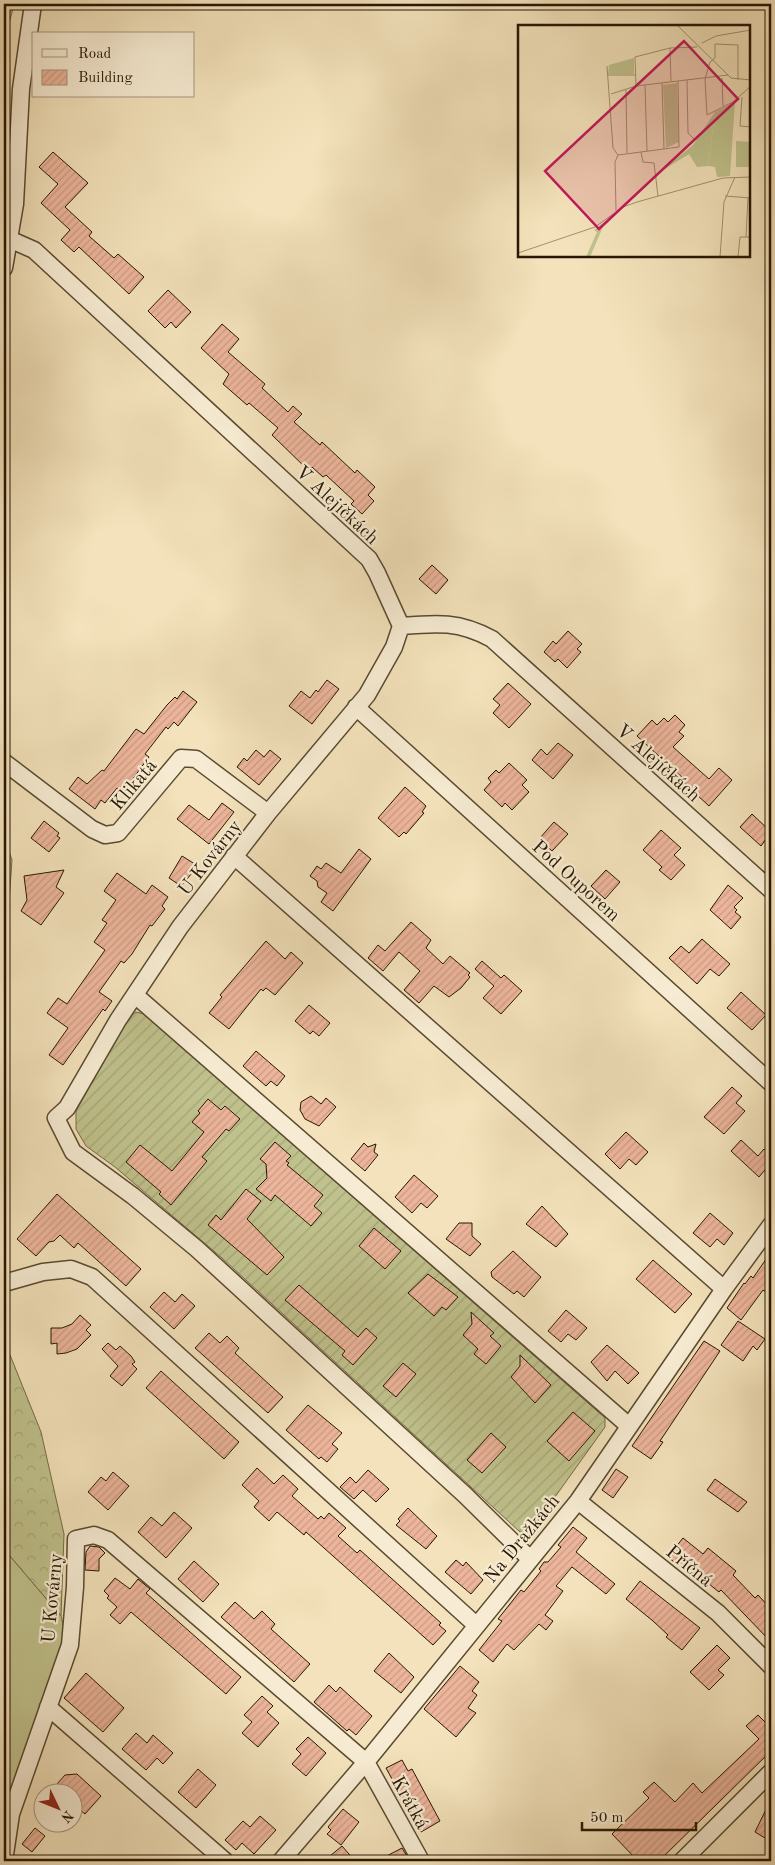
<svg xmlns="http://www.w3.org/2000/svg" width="775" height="1865" font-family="'Old Standard TT',serif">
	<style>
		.grass { fill: #c0c28d; stroke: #746c48 }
		.forest { fill: url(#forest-crowns); stroke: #746c48 }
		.garden { fill: url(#garden-furrows); stroke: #746c48 }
		.building { fill: url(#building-hatch); stroke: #271702 }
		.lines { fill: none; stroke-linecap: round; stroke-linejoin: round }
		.minor-casing { stroke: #5a4a30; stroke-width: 19 }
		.minor { stroke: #f7ecd3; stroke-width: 16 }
		.labels { text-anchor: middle; stroke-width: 4.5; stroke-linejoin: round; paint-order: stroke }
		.street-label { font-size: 19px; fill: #271702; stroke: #f7ecd3 }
		.inset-road { fill: none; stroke: #a19171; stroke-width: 1 }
		.view { fill: #c2185b; fill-opacity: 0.15; stroke: #c2185b; stroke-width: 2.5 }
		.inset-edge { fill: none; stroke: #271702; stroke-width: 2.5 }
	</style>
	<defs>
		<pattern id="forest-crowns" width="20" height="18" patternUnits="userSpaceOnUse" patternTransform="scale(1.25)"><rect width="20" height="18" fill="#c0c28d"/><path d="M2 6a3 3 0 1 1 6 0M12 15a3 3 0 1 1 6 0" fill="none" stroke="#a5a678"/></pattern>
		<pattern id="garden-furrows" width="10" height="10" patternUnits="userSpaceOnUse" patternTransform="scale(1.25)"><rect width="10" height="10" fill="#c0c28d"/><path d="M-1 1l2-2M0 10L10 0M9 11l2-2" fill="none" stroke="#a5a678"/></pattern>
		<pattern id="building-hatch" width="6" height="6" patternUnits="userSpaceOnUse" patternTransform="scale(1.25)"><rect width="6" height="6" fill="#edb59b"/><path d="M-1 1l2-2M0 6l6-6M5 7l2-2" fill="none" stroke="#cb9b84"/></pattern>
	</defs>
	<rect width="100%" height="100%" fill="#f3e2bb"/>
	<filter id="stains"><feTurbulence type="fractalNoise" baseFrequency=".004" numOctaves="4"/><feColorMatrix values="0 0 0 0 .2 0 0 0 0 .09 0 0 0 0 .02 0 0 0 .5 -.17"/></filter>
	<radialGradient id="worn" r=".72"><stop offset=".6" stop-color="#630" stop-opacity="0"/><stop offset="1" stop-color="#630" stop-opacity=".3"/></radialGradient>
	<path class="grass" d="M4 4H14L9 24 4 80Z
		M4 1549 61 1616 66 1637 4 1813Z"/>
	<path class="forest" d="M4 838 12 860 4 972Z
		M4 1340 41 1432 64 1534 61 1616 4 1549Z"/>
	<path class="garden" d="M136 1012 144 1014 605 1418V1427L530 1532H520L222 1258 115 1167 86 1146 76 1129V1111L129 1017Z"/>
	<path class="building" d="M53 152 88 183 65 207 92 232 89 236 114 258 118 254 144 277 129 294 79 247 74 252 61 240 70 230 41 203 58 184 39 167Z
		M168 290 191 312 176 328 171 322 165 328 148 311Z
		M222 324 239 339 228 352 265 384 262 388 288 412 293 406 302 414 294 422 320 445 322 442 355 473 357 470 375 487 368 495 374 501 362 514 351 504 354 501 326 475 323 477 312 467 309 471 272 435 278 428 249 403 247 405 223 384 229 374 201 348Z
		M432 565 448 580 436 594 419 579Z
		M568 631 582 644 577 649 581 652 567 668 558 659 555 662 544 652 553 641 556 644Z
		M327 680 339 689 312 724 289 706 301 691 310 698 316 690 318 692Z
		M508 683 531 704 509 728 493 713 500 705 493 699Z
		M183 691 197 702 178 726 174 722 168 729 166 727 145 754 149 757 123 792 117 788 105 803 101 800 95 809 69 789 78 777 87 784 102 770 104 771 136 729 144 734 167 705 175 697 177 699Z
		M675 715 685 725 679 732 684 736 673 747 709 779 719 768 732 780 709 806 683 782 685 780 637 736 652 720 657 725 664 718 668 722Z
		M558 743 573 755 553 779 532 760 541 749 547 755Z
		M256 750 264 757 270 750 281 759 259 785 237 767 244 758 247 761Z
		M509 763 527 780 522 785 529 792 512 810 505 803 502 807 484 790 491 782 488 778 496 770 499 773Z
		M405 787 426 806 422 812 424 813 406 834 404 832 399 837 378 818Z
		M222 803 234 812 209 844 177 819 189 805 209 820Z
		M752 814 771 832 761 846 740 827Z
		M44 821 59 833 57 836 60 838 49 852 31 838Z
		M554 822 568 834 552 851 539 839Z
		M661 830 681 848 674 855 685 865 671 880 659 870 662 867 643 850Z
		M359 849 371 859 333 911 321 902 327 893 318 887 317 881 310 876 317 866 321 869 326 863 341 873Z
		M182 856 198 866 181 886 169 878Z
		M64 870 56 887 64 893 41 925 21 911 27 900 24 876Z
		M606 870 620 882 605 899 591 886Z
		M117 873 146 894 152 885 168 897 162 906 165 909 152 926 150 925 132 954 124 963 121 961 99 992 112 1001 105 1011 103 1009 63 1065 49 1055 68 1028 47 1013 58 998 67 1004 105 950 94 942 107 923 102 920 116 900 104 891Z
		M728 885 743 898 734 907 737 910 735 912 741 917 731 929 710 910Z
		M411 922 431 940 426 948 443 964 450 956 470 973 468 975 470 977 461 988 449 997 434 986 419 1003 404 990 420 971 399 952 383 971 368 958 378 945 385 951Z
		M702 939 730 964 719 976 710 969 697 984 669 958 681 946 689 953Z
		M266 941 285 959 291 952 303 963 275 995 266 988 263 991 261 989 229 1029 209 1013 222 997 220 995Z
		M482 961 501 978 504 975 522 991 501 1014 483 998 494 986 475 969Z
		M741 992 766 1015 752 1030 727 1008Z
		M309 1005 330 1023 319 1036 313 1031 310 1034 295 1021Z
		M256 1051 285 1076 277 1086 271 1081 266 1086 243 1066Z
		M732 1087 742 1096 736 1103 745 1111 724 1134 704 1117Z
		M311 1096 321 1104 326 1098 336 1107 319 1126 305 1119 300 1110 301 1102Z
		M208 1099 221 1110 225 1106 240 1119 229 1131 226 1129 202 1157 207 1161 171 1205 159 1194 161 1192 126 1162 140 1145 172 1171 204 1132 192 1122 200 1113 198 1111Z
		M626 1132 648 1152 636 1165 629 1159 620 1169 605 1154Z
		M741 1140 758 1156 764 1149 771 1155V1163L759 1177 731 1151Z
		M275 1142 291 1156 286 1161 289 1163 287 1165 323 1195 314 1206 322 1213 311 1226 275 1195 271 1201 256 1189 267 1178 266 1164 260 1159Z
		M364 1143 368 1147 376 1144 374 1152 378 1155 365 1171 351 1159Z
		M414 1175 438 1196 427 1208 421 1203 412 1213 395 1197Z
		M246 1189 261 1201 247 1219 284 1257 267 1275 208 1225 216 1215 221 1220Z
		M57 1194 141 1269 126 1286 78 1243 74 1248 60 1235 54 1241 49 1242 36 1256 17 1239Z
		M542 1206 568 1234 556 1247 526 1224Z
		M710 1213 733 1233 724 1245 717 1239 710 1247 693 1233Z
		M459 1223H472V1236L481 1244 470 1256 446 1239Z
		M374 1228 401 1251 385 1269 359 1246Z
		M513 1251 541 1277 524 1297 517 1291 514 1294 492 1277 491 1272Z
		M771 1252V1296L763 1290 741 1320 727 1308 744 1283 745 1284 751 1276 753 1278Z
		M653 1260 692 1294 675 1313 636 1279Z
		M428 1274 458 1297 446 1310 442 1307 434 1316 408 1293Z
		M299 1285 358 1337 366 1328 377 1338 353 1365 342 1355 345 1351 285 1300Z
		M164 1292 175 1302 182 1294 195 1306 174 1329 150 1307Z
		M566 1310 587 1328 576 1340 568 1334 561 1342 548 1331Z
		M471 1312 494 1333 490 1336 501 1346 486 1364 474 1354 478 1349 463 1335 472 1324Z
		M80 1315 91 1325 86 1330 91 1335 77 1349 66 1353 57 1354V1343L51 1344V1328H62L72 1324Z
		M738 1321 765 1339 757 1350 753 1346 743 1361 721 1345Z
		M209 1333 220 1343 227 1336 239 1348 235 1353 283 1397 268 1413 195 1348Z
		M704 1341 720 1351 660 1441 663 1442 651 1459 632 1446Z
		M108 1343 116 1350 120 1346 131 1356 135 1362 132 1364 137 1369 122 1386 110 1376 118 1366 102 1349Z
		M607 1345 639 1373 628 1384 615 1371 607 1381 591 1362Z
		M520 1355 551 1385 535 1403 511 1377 520 1366Z
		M403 1363 416 1374 396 1397 383 1386Z
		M161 1371 239 1442 224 1459 146 1388Z
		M308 1405 342 1433 332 1444 338 1449 327 1462 321 1457 319 1459 286 1430Z
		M573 1412 595 1431 569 1461 547 1441Z
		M491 1433 506 1447 482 1473 467 1460Z
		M257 1468 274 1484 283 1475 298 1489 292 1496 318 1519 321 1516 324 1519 329 1513 346 1528 338 1536 357 1553 360 1550 441 1623 439 1625 446 1631 433 1645 306 1532 304 1535 277 1512 269 1521 254 1507 259 1501 242 1485Z
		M616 1469 628 1477 613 1498 602 1490Z
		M368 1470 389 1489 376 1502 363 1490 354 1499 340 1487 350 1477 356 1483Z
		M113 1472 129 1486 108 1510 88 1492 101 1477 106 1481Z
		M715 1479 747 1502 738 1512 707 1490Z
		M408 1508 437 1536 426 1549 396 1525 400 1521 398 1519Z
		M174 1512 192 1528 166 1558 138 1532 151 1517 162 1526Z
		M573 1527 587 1538 576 1552 615 1584 606 1594 572 1567 556 1586 563 1591 545 1615 553 1621 546 1630 539 1624 514 1650 507 1644 493 1662 479 1650 502 1621 498 1619 521 1590 524 1592 541 1571 539 1569 544 1562H548L561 1547 558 1545Z
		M683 1538 703 1554 708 1548 736 1571 733 1575 755 1598 758 1595 771 1609V1642L721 1590 719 1592 699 1576 696 1580 668 1557Z
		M90 1546 99 1547 105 1553 99 1559V1571L85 1570 86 1552Z
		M456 1560 463 1566 466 1562 483 1580 471 1594 445 1572Z
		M194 1561 219 1584 203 1602 178 1579Z
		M115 1578 130 1589 138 1579 150 1589 146 1593 241 1677 226 1694 131 1612 120 1624 110 1615 117 1607 107 1598 109 1596 104 1591Z
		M640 1581 700 1628 682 1650 666 1637 668 1635 653 1621 626 1599Z
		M235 1602 254 1619 262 1611 275 1624 271 1629 310 1664 294 1682 221 1617Z
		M717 1645 730 1658 718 1670 724 1675 709 1690 690 1672Z
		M389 1653 414 1677 401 1693 374 1671Z
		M460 1666 479 1682 472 1691 477 1695 468 1708 476 1713 456 1737 424 1709Z
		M86 1673 124 1708 103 1732 64 1698Z
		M329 1685 336 1692 340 1687 372 1716 356 1735 349 1729 347 1731 314 1702Z
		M262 1696 273 1706 267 1712 279 1723 258 1747 242 1733 252 1722 244 1715Z
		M758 1715 771 1728V1751L659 1861H638L612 1834 649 1798 643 1792 654 1782 675 1802 693 1783 702 1793 759 1739 746 1726Z
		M136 1733 147 1743 153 1735 173 1753 163 1764 157 1758 146 1770 122 1749Z
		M308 1737 326 1753 306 1776 292 1764 301 1754 296 1749Z
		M402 1760 408 1771 412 1769 440 1821 421 1832 386 1768Z
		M198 1769 216 1785 196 1808 178 1792Z
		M77 1774 101 1796 85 1814 72 1803V1792H50L65 1775Z
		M771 1799V1825L765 1838 755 1832Z
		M343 1809 359 1822 341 1845 327 1834 331 1830 328 1827Z
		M260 1816 276 1830 254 1854 242 1843 236 1850 225 1840 243 1821 250 1827Z
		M35 1828 45 1836 32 1852 22 1844Z
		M342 1846 355 1861H324Z
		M402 1848 410 1861H377Z"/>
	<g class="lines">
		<defs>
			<path id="minor" d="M9 239 34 250 369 559 377 573 401 626C437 623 459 621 492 639L771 890
				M4 268 15 204 21 89 33 4
				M401 626 394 647 367 695 268 813 180 927 118 1020 67 1108 56 1118 73 1152 133 1196 197 1249 465 1495 529 1558
				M356 707 771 1083
				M4 762 92 829 105 835 118 833 181 758 196 759 268 813
				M234 856 724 1289
				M135 995 629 1426
				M4 1283 43 1272 71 1269 92 1277 476 1625
				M578 1501 718 1613 771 1666
				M48 1707 225 1861
				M4 1861 11 1814 70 1645 75 1587 76 1539 94 1535 108 1540 366 1762 421 1861
				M281 1861 366 1762 578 1501 724 1289 771 1225
				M682 1861 771 1772"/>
		</defs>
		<use href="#minor" class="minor-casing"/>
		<use href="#minor" class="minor"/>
	</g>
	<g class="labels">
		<g class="street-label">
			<text transform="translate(338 504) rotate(43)" y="7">V Alejíčkách</text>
			<text transform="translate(659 762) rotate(42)" y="7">V Alejíčkách</text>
			<text transform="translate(133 784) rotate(-50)" y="7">Klikatá</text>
			<text transform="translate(209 857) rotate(-52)" y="7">U Kovárny</text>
			<text transform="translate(577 880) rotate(42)" y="7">Pod Ouporem</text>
			<text transform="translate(521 1538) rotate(-51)" y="7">Na Dražkách</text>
			<text transform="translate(690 1565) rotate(39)" y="7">Příčná</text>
			<text transform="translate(51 1598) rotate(-85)" y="7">U Kovárny</text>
			<text transform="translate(411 1802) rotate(61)" y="7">Krátká</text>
		</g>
	</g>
	<g transform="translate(518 25)">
		<rect width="232" height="232" fill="#f3e2bb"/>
		<path d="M217 77 212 151 199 152 197 142 190 141 197 87ZM218 116 232 117V142H218ZM87 197 72 232H68L79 207 76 205Z" fill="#c0c28d"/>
		<path d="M197 87 190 141 179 142 171 129 142 147 175 120Z" fill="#c0c28d"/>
		<path d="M116 33V49H90L91 40ZM159 58 161 117 148 123 145 60Z" fill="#c0c28d"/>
		<path class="inset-road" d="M159 0 213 53 233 55M184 18 198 11 233 5M152 23 153 56M89 41 95 123 100 130 97 137 98 186M89 50H117M204 53 205 81M169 55 170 108 177 115M220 55V20L197 19V33L192 37 187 54 189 90 215 77 233 61M144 58 146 124M127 60 129 126M118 61 117 32 152 23 179 22M108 65 109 128M93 69 118 61 210 50M224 72 222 101 233 102M123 127 125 137 136 138 140 171M100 130 161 122 160 56M207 171 233 173M228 212 230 173M0 228 77 202 105 182 119 177 205 153 233 152M202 232 206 177 217 152M220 232 222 212H233"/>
		<path class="view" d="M166 16 220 74 81 204 27 146Z"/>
		<rect width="232" height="232" class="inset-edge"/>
	</g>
	<rect width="775" height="1865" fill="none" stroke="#f3e2bb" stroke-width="20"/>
	<rect x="5" y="5" width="765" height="1855" fill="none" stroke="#271702" stroke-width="2.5"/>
	<rect x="10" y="10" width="755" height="1845" fill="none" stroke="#271702"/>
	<rect x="32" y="32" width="162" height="65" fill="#f7ecd3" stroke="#a4977f"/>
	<rect x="42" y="49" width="25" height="8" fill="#f7ecd3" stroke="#a4977f"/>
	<text x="78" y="58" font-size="15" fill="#271702">Road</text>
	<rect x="42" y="70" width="25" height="15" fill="url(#building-hatch)" stroke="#a4977f"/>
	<text x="78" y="82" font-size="15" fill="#271702">Building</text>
	<g transform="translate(58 1808) rotate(133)"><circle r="24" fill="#f7ecd3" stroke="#a4977f"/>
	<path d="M0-4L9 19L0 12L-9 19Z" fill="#8f2418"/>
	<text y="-8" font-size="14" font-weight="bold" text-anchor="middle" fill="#271702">N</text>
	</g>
	<path d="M582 1822v8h114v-8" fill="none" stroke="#271702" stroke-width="2.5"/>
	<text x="590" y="1822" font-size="15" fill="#271702" stroke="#f7ecd3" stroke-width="4" paint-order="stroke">50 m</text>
	<rect width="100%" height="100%" filter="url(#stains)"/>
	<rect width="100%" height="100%" fill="url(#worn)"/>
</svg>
